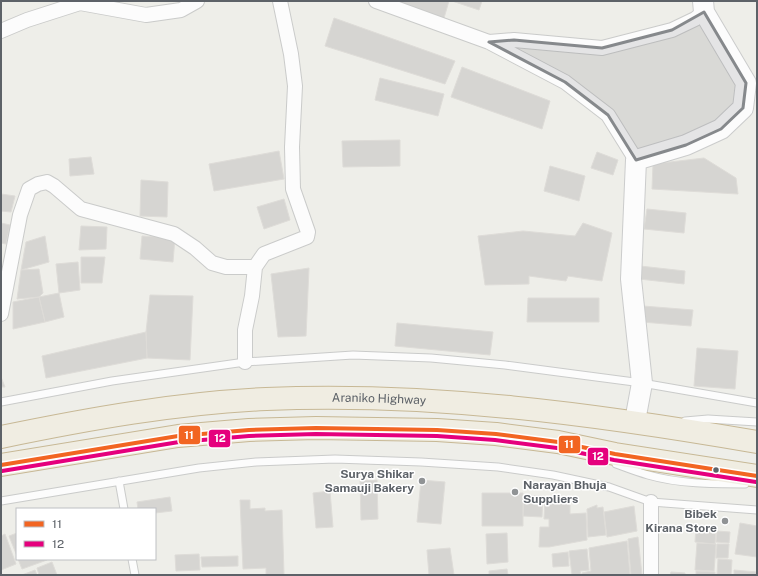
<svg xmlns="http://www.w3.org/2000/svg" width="758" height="576" font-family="'Public Sans',sans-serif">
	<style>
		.building { fill: #d6d5d2; stroke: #dedcd8 }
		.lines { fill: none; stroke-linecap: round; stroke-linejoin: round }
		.lane-casing { stroke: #cacbca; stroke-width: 9 }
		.street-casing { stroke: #cacbca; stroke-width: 16 }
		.secondary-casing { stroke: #cbcccc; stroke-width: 22 }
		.highway-casing { stroke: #c7b895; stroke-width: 24 }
		.lane { stroke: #fcfcfc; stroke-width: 7 }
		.street { stroke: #fcfcfc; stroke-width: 14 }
		.secondary { stroke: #fcfcfc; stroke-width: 20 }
		.highway { stroke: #f0ede2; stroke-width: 22 }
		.bus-1-casing { stroke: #fff; stroke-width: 7 }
		.bus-2-casing { stroke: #fff; stroke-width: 7 }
		.bus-1 { stroke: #f26522; stroke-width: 4 }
		.bus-2 { stroke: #e5007d; stroke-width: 4 }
		.marked { fill: #86898c; fill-opacity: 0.2; stroke: #86898c; stroke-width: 3; stroke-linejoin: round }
		.bus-dot { fill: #5d6268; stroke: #fff; stroke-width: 1.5 }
		.poi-dot { fill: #909395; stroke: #fff; stroke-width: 1.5 }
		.labels { text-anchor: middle; stroke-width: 3; stroke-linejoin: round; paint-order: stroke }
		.street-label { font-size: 12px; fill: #5d6268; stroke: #fff }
		.poi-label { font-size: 12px; font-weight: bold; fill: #5d6268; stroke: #fff; text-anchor: end }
		.line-badge { stroke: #fff; stroke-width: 1.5 }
		.badge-label { font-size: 11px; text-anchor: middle; font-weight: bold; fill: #fff }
	</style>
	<rect width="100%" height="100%" fill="#eeeee9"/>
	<path class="building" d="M391 1H449L444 18Z
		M452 1H482L479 10Z
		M334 18 455 61 445 84 325 46Z
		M462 67 550 101 542 129 451 97Z
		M380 78 444 94 438 116 375 100Z
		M400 140V166L343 167 342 141Z
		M279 151 284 179 214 191 209 164Z
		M597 152 618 160 613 175 591 168Z
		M91 157 94 174 70 176 69 159Z
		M704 158 736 178 738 194 652 189 653 164Z
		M550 166 585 176 579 201 544 191Z
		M141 180 168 182 167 217 140 216Z
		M1 194 15 196 11 212 1 211Z
		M284 199 290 220 264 229 257 207Z
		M647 209 686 213 684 233 644 229Z
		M1 223 10 225 6 244 1 243Z
		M583 223 612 233 602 281 568 276 566 281 529 276V284L485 285 478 236 523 231 575 236Z
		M81 226 107 227 106 249 79 250Z
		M45 236 49 262 21 270 26 242Z
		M142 236 175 238 173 262 140 259Z
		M81 257H105L102 283H81Z
		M78 262 80 290 59 293 56 264Z
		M640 266 685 271 684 284 639 279Z
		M309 268 306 336 278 337 271 274Z
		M39 269 43 293 39 297 17 299 21 270Z
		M59 293 64 317 45 322 39 297Z
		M150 295 193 296 190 360 147 358 146 332Z
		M39 297 45 322 13 329V302Z
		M528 298H599V322H527Z
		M643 306 693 310 691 326 642 322Z
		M397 323 493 332 490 355 395 346Z
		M146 332 147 358 46 378 42 356Z
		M697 348 738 351 735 389 694 386Z
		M1 377 5 387H1Z
		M377 480 378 519 361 520 360 481Z
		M421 480 445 482 441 524 417 522Z
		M330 491 333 527 316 528 313 493Z
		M482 493H523V526H482Z
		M524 495 543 496 542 517 523 516Z
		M170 497 172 511 155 513V509H138L137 502Z
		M545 499 570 505V514L586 513 587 540 549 547H539L540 527H549V519H544Z
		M240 500H250V509L265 508V511L282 510 284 575H266V568L243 569Z
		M597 505V508L603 507 606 535 588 537 587 509Z
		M634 506 637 531 607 537 604 512Z
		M740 523 757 526V557L735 554Z
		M696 527 716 529 715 544 695 542Z
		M717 531 730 532 729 543 716 542Z
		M17 533V556L9 536Z
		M507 533 508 562 487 564 486 534Z
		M5 534 16 564 1 570V536Z
		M638 537 642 575H631L628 539Z
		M627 541 630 575H582V573L591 571 589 548Z
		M697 543 716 544 714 571 695 570Z
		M717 544H729L728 558H716Z
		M450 548 454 575H429L427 550Z
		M587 549 589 570 580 571 581 575H572L569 551Z
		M568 552 569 566 553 567 552 554Z
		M199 554 200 570 176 571 175 555Z
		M238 556V566L202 567 201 557Z
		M18 559H47V560L22 569Z
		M718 559 732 560 731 575H717Z
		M52 562 57 575H39L37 568Z
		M507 569 508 575H489V571Z
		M35 570 37 575H22Z
		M734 570 757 572V575H734Z
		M696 571 715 572V575H696Z
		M671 572 685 573V575H670Z"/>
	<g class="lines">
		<defs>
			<path id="lane" d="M1 402 112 381 245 362 353 355 431 358 505 365 642 383 757 403
				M685 421 708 419 757 422
				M616 464C627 468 637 472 648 475 679 484 713 484 745 484
				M119 481 124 509
				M1 501 199 468 256 462 335 459 421 462 498 467 553 475 609 487 651 502 757 510
				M132 559 135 575"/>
			<path id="street" d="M376 1 489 42 565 82 608 115 636 160
				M1 31 27 20 80 3 146 15 181 10 197 1
				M489 42 514 40 602 48 672 30 695 19 704 12
				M1 314 20 215 29 189 38 184 47 182 54 186 81 209 174 234 195 248 212 263 226 267H255
				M245 362V330L252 296 255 267 264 254 307 237 308 232 293 189 292 147 295 86 291 54 280 1
				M651 502V575"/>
			<path id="secondary" d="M635 421 642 383 631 279 636 160 686 145 721 129 743 108 746 83 704 12 703 1"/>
			<g id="highway">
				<path id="s1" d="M1 437C88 419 177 403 266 399 431 392 595 414 757 442"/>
				<path d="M1 465 178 436 249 430 316 428 437 430 496 434 558 442 615 454 757 476"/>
			</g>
		</defs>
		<use href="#lane" class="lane-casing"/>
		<use href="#street" class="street-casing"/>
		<use href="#secondary" class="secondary-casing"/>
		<use href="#highway" class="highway-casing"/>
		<use href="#lane" class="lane"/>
		<use href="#street" class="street"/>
		<use href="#secondary" class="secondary"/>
		<use href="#highway" class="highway"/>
		<defs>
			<path id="bus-1" d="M1 465 178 436 249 430 316 428 437 430 496 434 558 442 615 454 757 476"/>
			<path id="bus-2" d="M2 471 179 442 249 436 316 434 437 436 495 440 557 448 614 460 756 482"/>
		</defs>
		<use href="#bus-1" class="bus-1-casing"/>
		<use href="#bus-2" class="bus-2-casing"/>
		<use href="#bus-1" class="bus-1"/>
		<use href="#bus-2" class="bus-2"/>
	</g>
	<path class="marked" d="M704 12 746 83 743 108 721 129 686 145 636 160 608 115 565 82 489 42 514 40 602 48 672 30Z"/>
	<circle class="bus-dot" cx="716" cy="470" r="3.5"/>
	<g class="poi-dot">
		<circle cx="422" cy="481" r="4"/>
		<circle cx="515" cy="492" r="4"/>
		<circle cx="725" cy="521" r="4"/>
	</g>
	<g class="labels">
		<g class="street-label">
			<text dy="4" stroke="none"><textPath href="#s1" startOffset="381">Araniko Highway</textPath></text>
		</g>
		<g class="poi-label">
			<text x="414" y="478">Surya Shikar<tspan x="414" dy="14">Samauji Bakery</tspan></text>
			<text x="523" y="489" text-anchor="start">Narayan Bhuja<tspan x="523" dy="14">Suppliers</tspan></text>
			<text x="717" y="518">Bibek<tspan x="717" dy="14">Kirana Store</tspan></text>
		</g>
	</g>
	<g class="line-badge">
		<rect x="178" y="425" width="23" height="20" rx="4" fill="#f26522"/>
		<rect x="208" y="429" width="23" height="19" rx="4" fill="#e5007d"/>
		<rect x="558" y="435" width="23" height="19" rx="4" fill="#f26522"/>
		<rect x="587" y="447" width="22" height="19" rx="4" fill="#e5007d"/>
	</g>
	<g class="badge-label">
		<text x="189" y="439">11</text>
		<text x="220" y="442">12</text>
		<text x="569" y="448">11</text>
		<text x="598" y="460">12</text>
	</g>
	<rect width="758" height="576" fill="none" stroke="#5d6268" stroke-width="4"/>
	<rect x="16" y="508" width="140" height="52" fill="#ffffff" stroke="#bec0c3"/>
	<rect x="24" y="521" width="20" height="6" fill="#f26522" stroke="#bec0c3"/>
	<text x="52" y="528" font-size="12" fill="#5d6268">11</text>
	<rect x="24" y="541" width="20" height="6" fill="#e5007d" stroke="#bec0c3"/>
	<text x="52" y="548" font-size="12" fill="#5d6268">12</text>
</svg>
